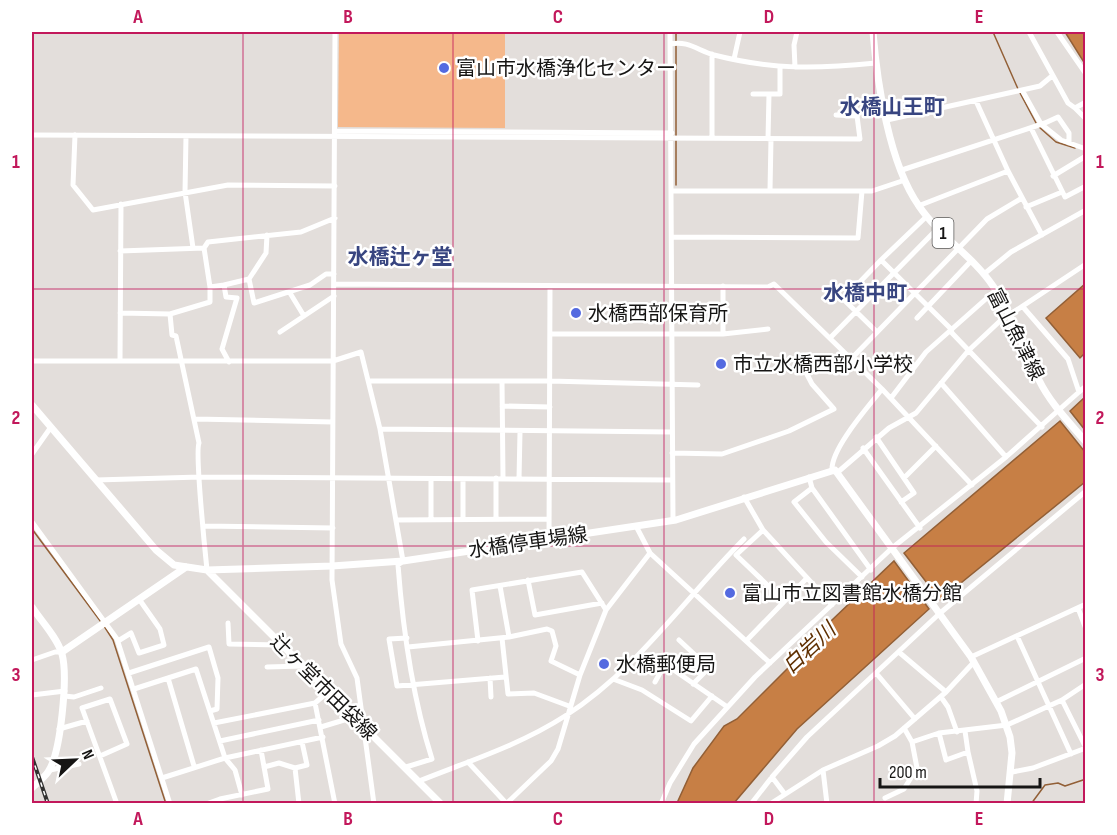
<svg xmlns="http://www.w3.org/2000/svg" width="1117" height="835" font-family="'Sofia Sans Condensed','Noto Sans JP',sans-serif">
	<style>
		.green { fill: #f5b88b }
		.water { fill: #c77f45; stroke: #925f36; stroke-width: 1.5 }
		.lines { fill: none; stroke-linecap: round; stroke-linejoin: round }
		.stream { stroke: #925f36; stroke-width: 1.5 }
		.minor { stroke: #fff; stroke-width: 5 }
		.major { stroke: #fff; stroke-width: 7 }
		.rail-casing { stroke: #323130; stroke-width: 4 }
		.rail { stroke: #fff; stroke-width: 1.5; stroke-dasharray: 4.5; stroke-linecap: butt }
		.grid { fill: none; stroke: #c2185b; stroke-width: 1.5; stroke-opacity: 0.55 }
		.poi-dot { fill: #546ae0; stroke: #fff; stroke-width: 2 }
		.labels { text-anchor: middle; stroke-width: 5; stroke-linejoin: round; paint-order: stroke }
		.shield { fill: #fff; stroke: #5c5b5a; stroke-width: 1.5 }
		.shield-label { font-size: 18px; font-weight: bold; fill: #161514 }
		.poi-label { font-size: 20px; fill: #161514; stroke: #fff; text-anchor: start }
		.street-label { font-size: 20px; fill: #161514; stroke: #fff }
		.neighbourhood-label { font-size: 21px; font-weight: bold; fill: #384580; stroke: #fff }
		.water-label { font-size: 21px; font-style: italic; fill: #5f2f00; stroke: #fff }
		.neatline { fill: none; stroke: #c2185b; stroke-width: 2 }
		.grid-label { font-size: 20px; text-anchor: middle; font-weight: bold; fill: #c2185b }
	</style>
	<rect width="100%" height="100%" fill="#e3dedb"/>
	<path class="green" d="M339 32H505V128L338 127Z"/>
	<path class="water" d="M1065 32H1085V64Z
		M1085 284V353L1080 358 1046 318Z
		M1085 397V430L1070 411Z
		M1060 421 1085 452V482L940 600 904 553Z
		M894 561 929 609 797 729 734 803H677L693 768 724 726 737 719 789 667 788 662Z"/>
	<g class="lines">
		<path class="stream" d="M676 32V136
			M993 32 1018 89
			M1020 93 1036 123
			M1039 127 1056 142 1075 148
			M676 185V141
			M32 529 101 622
			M104 626 113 640 166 804
			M1031 804 1045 785 1058 783 1065 786 1086 779"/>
		<path class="minor" d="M335 32 332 580 341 644 357 678 374 804
			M670 32 673 520
			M1029 32 1068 103 1075 108 1086 102
			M1057 32 1086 74
			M671 44C687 40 699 51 714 55 773 70 816 69 876 63
			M712 54V138
			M734 59 740 32
			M795 67 794 45 797 32
			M1022 90 1041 124 1061 140 1086 149
			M753 94H780V67
			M976 101 1008 171 1042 235
			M1075 108 1086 119
			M887 120 1040 86 1052 76
			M1031 128 1065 197 1086 186
			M335 131 672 133
			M32 135 860 139 857 116 836 115
			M75 135 73 185 93 210 228 185 335 186
			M186 136 185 192 193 248
			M768 139 769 94
			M902 170 1045 123 1058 117 1069 133V143
			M1053 176 1086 156
			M770 190 771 139
			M672 191H872L905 180
			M918 206 1008 171
			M1026 207 1062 192
			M927 216 881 260 951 329 952 333 1042 427
			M672 237 858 238 862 191
			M204 248 210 287 224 285
			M120 251 204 248 208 242 301 232 335 218
			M984 274 1011 252 1086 210
			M249 279 254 303 310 285 326 274H334
			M334 284 768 287 774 284 882 389 972 485
			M723 286V334L768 329
			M855 287 881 260
			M290 293 304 316
			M840 296 877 332
			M120 313 170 314
			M917 318 971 261
			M280 332 334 296
			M550 334H723
			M831 337 938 228
			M851 359 987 219 1022 198
			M32 361H333L361 352 380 429 403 561 398 565C403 631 412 696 432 759L406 767
			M120 361 121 204
			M229 362 222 349 237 298 226 297 224 285 249 279 266 253 267 235
			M369 381H550L698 385
			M502 381 503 478
			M941 383 1006 457
			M1079 392 1086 386
			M891 398 926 352 996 290
			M502 406 550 407
			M195 419 333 422
			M380 429 672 432
			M876 437 914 493 901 502
			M863 448 920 528
			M672 453 722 454 789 431 834 409 812 384 800 361
			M32 454 51 427
			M832 469C832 447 869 406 882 389
			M838 472 889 428 916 413 968 351 1000 321 1086 264
			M809 477 812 488 794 502 826 542 862 577
			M904 478 936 446
			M431 479V520
			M519 479 520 432
			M96 480 200 477 671 480
			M812 488 871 570
			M744 497 763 530 832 605
			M463 519V479
			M496 519V478
			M396 520 549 519
			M32 522 117 639 170 804
			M204 526 333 528
			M636 526 650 553 770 663
			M763 530 736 555 784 601
			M549 539 550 286
			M207 570C205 551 195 452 199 443L176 336 172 335 170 314 210 302V287
			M528 580 535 615 602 603
			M1078 608 1086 629
			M228 623 229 644 281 645
			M1017 636 1071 754
			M509 637 547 629 552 631 556 646 551 661 580 675
			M407 638 389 639 397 686 505 677
			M502 638 508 694 534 693 569 706
			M679 640 709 668 693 684
			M118 641 131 633 139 653 164 645 160 629 139 599
			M478 641 472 590 582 572 606 610
			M746 641 807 578
			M408 647 509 637 500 586
			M900 653 946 692
			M971 657 1086 604
			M32 660 55 652H62
			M267 667 303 666
			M129 673 209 647 218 678 217 709 210 711
			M876 673 915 719
			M168 678 194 766
			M490 678 491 697
			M613 679 642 690 691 721 712 696
			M655 682 665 664 726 706
			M134 689 196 669 225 758 235 770 242 795
			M32 695 65 691
			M64 696 74 697 101 688
			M941 697 948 707 957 732
			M1062 700 1086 748
			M996 702 1086 658
			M315 703 335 804
			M214 723 315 703 329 691
			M321 727 354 717
			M904 728 912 742 939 733 1007 725 1062 700 1086 684
			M59 729 87 721
			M965 731 968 752
			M939 733 946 760 968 752 977 791 976 804
			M220 741 319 720
			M100 756 127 744 110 699 82 708 117 804
			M468 762 506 803
			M264 767 279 763 295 768
			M50 770 79 764
			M823 770 827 804
			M1012 772 1033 768 1086 748
			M162 778 225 758 323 737
			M419 781C469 761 520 745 565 716 637 670 685 598 744 539
			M784 793 772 777 807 737 939 614 1086 491
			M885 798 904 789 917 768 912 742
			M220 799 268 789 261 750
			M206 804 220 799 221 804
			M299 804 295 768 307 765 302 742
			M506 804 551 761 558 749 580 675 606 610 650 553
			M661 804 670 783 694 744 755 677 892 548 1006 457 1079 392 1068 359 1023 307
			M751 804 772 777
			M770 804 823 770 878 746 895 736 946 692 974 662"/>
		<path class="major" d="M873 32C877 82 889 164 919 206 939 236 973 256 993 286 1013 315 1023 349 1039 380 1050 403 1069 422 1086 442
			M32 405 156 550 174 565 207 570 332 566 403 561 676 520 835 470 971 657 1001 711 1010 737 1012 753 1007 804
			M207 570 441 804
			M32 607C41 621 57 637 62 654 68 676 61 753 48 772 44 778 37 783 32 788
			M62 652 186 567"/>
		<defs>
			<path id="rail" d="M32 757 48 804"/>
		</defs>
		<use href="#rail" class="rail-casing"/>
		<use href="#rail" class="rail"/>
	</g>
	<path class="grid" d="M243 32V804M453 32V804M664 32V804M874 32V804M32 289H1086M32 546H1086"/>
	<g class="poi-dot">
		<circle cx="444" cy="68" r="6"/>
		<circle cx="576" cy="313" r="6"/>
		<circle cx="721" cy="364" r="6"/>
		<circle cx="730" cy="593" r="6"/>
		<circle cx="604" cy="664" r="6"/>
	</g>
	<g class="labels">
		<rect class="shield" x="932.5" y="218" width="21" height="30" rx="4.5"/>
		<g class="shield-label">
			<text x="943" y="239">1</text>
		</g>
		<g class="poi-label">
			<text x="456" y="75">富山市水橋浄化センター</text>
			<text x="588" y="320">水橋西部保育所</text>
			<text x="733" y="371">市立水橋西部小学校</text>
			<text x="742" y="600">富山市立図書館水橋分館</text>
			<text x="616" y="671">水橋郵便局</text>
		</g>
		<g class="street-label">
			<text transform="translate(1016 334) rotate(63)" y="7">富山魚津線</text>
			<text transform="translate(528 542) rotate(-8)" y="7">水橋停車場線</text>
			<text transform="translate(324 687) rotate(45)" y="7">辻ヶ堂市田袋線</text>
		</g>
		<g class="neighbourhood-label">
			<text x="892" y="114">水橋山王町</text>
			<text x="400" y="264">水橋辻ヶ堂</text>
			<text x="865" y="300">水橋中町</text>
		</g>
		<g class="water-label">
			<text transform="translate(809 648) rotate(-43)" y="7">白岩川</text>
		</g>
	</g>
	<rect width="1117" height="835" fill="none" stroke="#ffffff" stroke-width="66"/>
	<g transform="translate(75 760) rotate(67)" stroke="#ffffff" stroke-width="4.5" paint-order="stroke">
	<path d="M0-4.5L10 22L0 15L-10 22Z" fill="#161514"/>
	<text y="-9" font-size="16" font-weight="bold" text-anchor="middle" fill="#161514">N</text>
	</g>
	<path d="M880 778v9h160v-9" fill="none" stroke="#161514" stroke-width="3"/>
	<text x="889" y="778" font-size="18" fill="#161514" stroke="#ffffff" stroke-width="4.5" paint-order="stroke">200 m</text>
	<rect x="33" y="33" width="1051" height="769" class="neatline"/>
	<g class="grid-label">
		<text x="138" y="23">A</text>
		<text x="348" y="23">B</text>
		<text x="558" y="23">C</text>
		<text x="769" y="23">D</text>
		<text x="979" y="23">E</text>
		<text x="16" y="168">1</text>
		<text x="1100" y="168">1</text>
		<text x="16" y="424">2</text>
		<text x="1100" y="424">2</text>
		<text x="16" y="681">3</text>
		<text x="1100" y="681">3</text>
		<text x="138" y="825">A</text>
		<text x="348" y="825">B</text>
		<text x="558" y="825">C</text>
		<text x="769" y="825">D</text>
		<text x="979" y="825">E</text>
	</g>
</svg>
